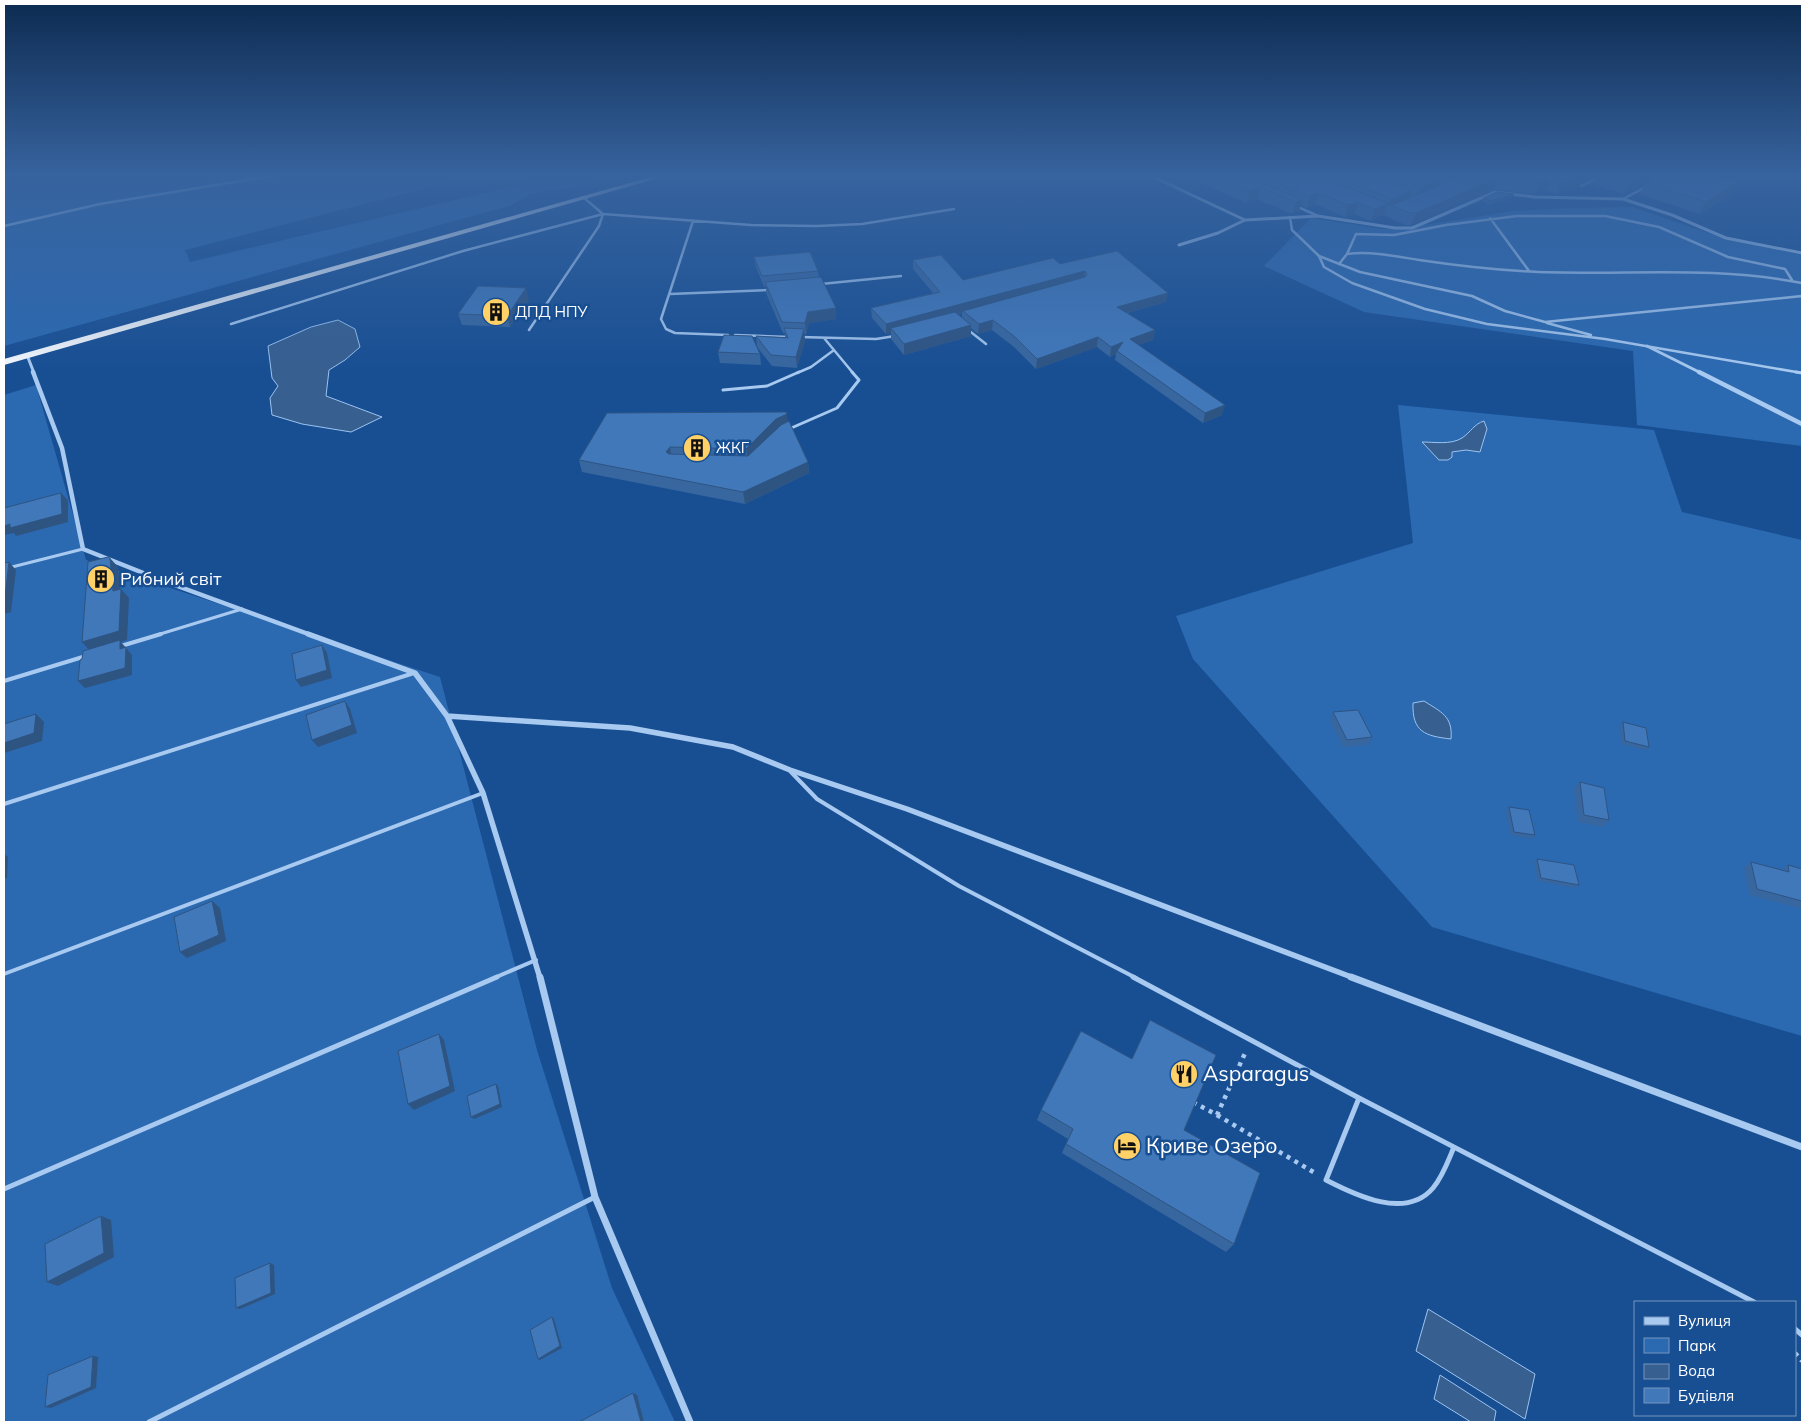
<svg xmlns="http://www.w3.org/2000/svg" width="1806" height="1426" font-family="Mulish,sans-serif">
	<style>
		.green { fill: #2b69b1 }
		.water { fill: #375f90; stroke: #9bc4f2 }
		.lines { fill: none; stroke-linecap: round; stroke-linejoin: round }
		.path { stroke: #a8c9f0; stroke-width: 4.5; stroke-dasharray: 4 5; stroke-linecap: butt }
		.service-far3 { stroke: #a8c9f0; stroke-width: 2.5 }
		.service-far2 { stroke: #a8c9f0; stroke-width: 3 }
		.service-far1 { stroke: #a8c9f0; stroke-width: 4 }
		.service { stroke: #a8c9f0; stroke-width: 5 }
		.minor-far3 { stroke: #a8c9f0; stroke-width: 3 }
		.minor-far2 { stroke: #a8c9f0; stroke-width: 4.5 }
		.minor-far1 { stroke: #a8c9f0; stroke-width: 5.5 }
		.minor { stroke: #a8c9f0; stroke-width: 7 }
		.trunk { fill: #f8fbff; fill-rule: evenodd }
		.wall { fill: #3867a0; fill-rule: evenodd }
		.shaded-wall { fill: #2e5482 }
		.building { fill: #4178ba; stroke: #2e5482 }
		.labels { text-anchor: middle; stroke-width: 5; stroke-linejoin: round; paint-order: stroke }
		.far-poi-label { font-size: 15px; fill: #fff; stroke: #184f93; text-anchor: start }
		.poi-label { font-size: 18px; fill: #fff; stroke: #184f93; text-anchor: start }
		.near-poi-label { font-size: 21px; fill: #fff; stroke: #184f93; text-anchor: start }
	</style>
	<rect width="100%" height="100%" fill="#184f93"/>
	<path class="green" d="M4 173H484L185 250 190 262 571 173H629L568 189 546 190 529 194 512 205 4 346Z
		M1632 207 1726 239 1802 255V446L1637 425 1633 351 1364 312 1264 266 1311 218 1383 229 1438 223 1512 211 1570 208Z
		M36 385 86 560 440 677 537 1050 612 1288 675 1422H4V395Z
		M1398 405 1654 430 1682 512 1802 540V1036L1432 927 1193 659 1176 616 1413 543Z"/>
	<path class="water" d="M338 320 355 329 360 347 345 360 329 370 326 396 382 417 351 432 302 424 272 415 270 398 278 386 272 378 268 346 311 327Z
		M1484 421 1487 429 1480 452 1466 450 1452 452V457L1448 460H1439L1422 442C1434 442 1451 445 1462 438 1471 432 1474 424 1484 421Z
		M1424 701C1441 712 1453 716 1451 739 1425 736 1412 732 1413 703Z
		M1428 1309 1535 1374 1525 1419 1416 1351Z
		M1440 1375 1496 1411 1494 1422H1471L1434 1399Z"/>
	<g class="lines">
		<path class="path" d="M1193 1102 1217 1115 1246 1051
			M1217 1115 1315 1173
			M1795 1353 1802 1361"/>
		<path class="service-far3" d="M1581 186 1609 173
			M583 197 603 214 751 225 817 226 862 224 954 209
			M1623 199 1646 187
			M1296 206 1318 216
			M1290 217 1292 230 1319 256 1360 272 1472 296 1505 311 1545 322 1802 296
			M1490 218 1529 271
			M693 221 661 319 666 329 675 333 728 335
			M4 226 100 204 290 173
			M1347 254 1356 234 1394 235 1446 225 1517 216H1605L1659 227 1728 257 1785 269 1792 280
			M1319 256 1324 267 1352 283 1425 309 1487 324 1605 339
			M1339 264 1347 254C1371 251 1395 256 1419 260 1453 265 1487 269 1521 271 1617 277 1705 264 1802 283
			M821 284 901 276
			M670 294 770 290
			M1547 323 1591 335
			M231 324 463 251 603 214
			M967 329 986 344
			M529 330 599 226 603 214
			M735 335 788 337
			M800 337 876 339 895 336
			M824 338 853 373
			M1605 339 1802 373
			M797 373 811 367 834 350"/>
		<path class="service-far2" d="M1796 372 1802 373
			M723 390 767 386 799 372
			M789 429 837 408 859 380 852 372
			M4 569 83 549
			M157 635 242 609"/>
		<path class="service-far1" d="M121 646 161 634
			M4 681 86 656
			M791 772 817 799 959 886 1136 978
			M4 804 414 673
			M4 974 483 793
			M494 978 536 960"/>
		<path class="service" d="M1133 977 1359 1098 1754 1302
			M1359 1098 1326 1180C1355 1195 1406 1220 1433 1188 1443 1176 1448 1161 1454 1147
			M4 1189 497 977
			M1795 1329 1802 1335
			M149 1422 595 1197"/>
		<path class="minor-far3" d="M1145 173 1245 220 1318 216 1395 228H1412L1495 192 1535 197 1623 199 1672 215 1726 238 1802 253
			M1179 245 1218 233 1245 220
			M1647 346 1701 373
			M27 355 34 373"/>
		<path class="minor-far2" d="M33 372 62 448 83 549 161 580 311 635
			M1699 372 1802 424"/>
		<path class="minor-far1" d="M308 634 415 673 447 716 483 793 540 978
			M447 716 630 728 733 747 790 770 907 809 1354 978"/>
		<path class="minor" d="M540 977 595 1197 690 1422
			M1351 977 1802 1147"/>
		<path class="trunk" d="M665 173H676L4 365V359Z"/>
	</g>
	<path class="wall" d="M875 173H921L893 182Z
		M1178 173H1722L1720 176 1732 194 1699 214 1640 194 1645 184 1624 194 1593 184 1598 175 1557 194 1545 190 1535 194 1494 189 1411 225H1405L1383 215 1371 221 1354 214 1345 217 1315 204 1307 208 1301 205 1299 211 1292 214 1257 199 1247 203Z
		M1484 198H1512L1489 205 1482 201Z
		M1117 251 1166 302 1127 313 1155 330 1153 340 1138 345 1222 415 1203 423 1115 360 1116 354 1110 357 1097 347 1036 369 1014 347 992 330 978 334 971 328V336L904 355 891 339V333L886 334 872 318 871 308 933 293 913 269V260L963 280 1060 264ZM962 313V318L958 315Z
		M754 257 818 271 819 277 836 308V319L809 323 806 334H804L805 340 797 368 772 366 757 347 756 336 785 337V333H783L766 293V286L764 287 756 267Z
		M529 299 510 327 462 325 458 314Z
		M718 352 760 354 761 365 720 363Z
		M787 414V422L808 462 809 473 745 504 582 472 579 460Z
		M1333 712 1372 737 1368 745 1343 747 1330 720Z
		M1623 722 1649 747 1645 750 1622 744 1620 726Z
		M1580 782 1609 820 1603 827 1578 822 1574 790Z
		M1509 807 1535 835 1532 839 1511 835 1506 810Z
		M1537 859 1579 885 1575 888 1538 881 1534 862Z
		M1751 862 1782 870 1788 865 1802 869V909L1750 895 1744 868Z
		M1041 1110 1184 1130 1234 1244 1226 1252 1062 1153 1068 1139 1037 1120Z"/>
	<path class="shaded-wall" d="M893 173H921L893 182Z
		M1454 173H1464L1461 179 1445 186 1449 174Z
		M1520 173H1537L1517 179Z
		M1584 173H1599L1598 175 1557 194 1562 182Z
		M1652 173H1669L1646 182 1645 184 1624 194 1630 183Z
		M1715 173H1722L1719 178 1713 174Z
		M1499 177 1494 189 1411 225 1416 213Z
		M1441 178 1436 190 1416 198 1421 187Z
		M1551 178 1545 190 1535 194 1541 182Z
		M1739 182 1732 194 1699 214 1706 202Z
		M1260 187 1257 199 1247 203 1250 191Z
		M1412 190 1408 202 1396 207 1390 205 1392 199Z
		M1319 193 1315 204 1307 208 1310 196Z
		M1514 194 1512 198 1489 205 1491 201Z
		M1302 200 1299 211 1292 214 1296 202Z
		M1358 202 1354 214 1345 217 1348 205Z
		M1387 204 1383 215 1371 221 1375 209Z
		M1085 271 1083 281 963 311 962 313 894 332 891 328V333L886 334V324Z
		M526 288 529 299 510 327 507 316Z
		M1168 293 1166 302 1115 316 1117 307Z
		M836 308V319L809 323 806 334 805 323 808 312Z
		M993 320 992 330 978 334 979 324Z
		M971 325V336L904 355V344Z
		M804 329 805 340 797 368 796 357Z
		M1155 330 1153 340 1128 349 1130 339Z
		M1098 337 1097 347 1036 369 1037 359Z
		M1123 342 1117 351 1116 354 1110 357 1111 347Z
		M1225 405 1222 415 1203 423 1205 413Z
		M787 414 788 426 748 461 746 449 776 419Z
		M670 447 672 459 666 452Z
		M808 462 809 473 745 504 743 492Z
		M61 493 68 500V522L16 536 14 533 4 535V526Z
		M110 558 118 567 121 598V589L129 598 127 640 121 642 132 655V675L85 688 78 681 90 651 82 642 113 591Z
		M9 562 16 570 11 612 4 614V605Z
		M322 645 327 653 332 678 301 687 296 680Z
		M345 701 350 709 357 733 318 747 312 740Z
		M36 714 44 722 42 741 4 753V743Z
		M4 854 8 857 7 878 4 879Z
		M212 901 220 908 226 941 187 958 180 952Z
		M439 1034 444 1040 455 1091 414 1110 408 1104Z
		M496 1084 498 1086 502 1107 474 1119 471 1117Z
		M101 1216 111 1220 114 1257 58 1286 47 1282Z
		M270 1263 274 1265 275 1294 240 1309 236 1308Z
		M552 1317 554 1319 562 1348 540 1360 538 1359Z
		M93 1356 98 1357 96 1388 51 1408 45 1407Z
		M633 1393 637 1395 644 1422H641Z"/>
	<path class="building" d="M1207 173H1238L1302 200 1296 202 1260 187 1250 191Z
		M1254 173H1309L1393 205 1469 173H1520L1519 174 1523 176 1532 173H1584L1562 182 1551 178 1541 182 1499 177 1416 213H1410L1387 204 1375 209 1358 202 1348 205 1319 193 1310 196Z
		M1326 173H1366L1412 190 1392 199Z
		M1383 173H1425L1441 178 1421 187Z
		M1444 173H1454L1449 174Z
		M1599 173H1652L1630 183Z
		M1666 173H1715L1713 174 1739 182 1706 202 1646 182Z
		M1497 192 1514 194 1491 201 1484 198Z
		M1117 251 1168 293 1117 307 1155 330 1130 339 1225 405 1205 413 1117 351 1123 342 1111 347 1098 337 1037 359 1015 337 993 320 979 324 963 311 1085 277 1087 274 1085 271 886 324 871 308 940 292 913 260 941 255 963 280 1053 258 1060 264Z
		M810 252 818 271 762 276 754 257Z
		M821 277 836 308 808 312 805 323 782 322 765 282Z
		M478 286 526 288 507 316 458 314Z
		M955 312 971 325 904 344 891 328Z
		M784 328 804 329 796 357 771 355 756 336 788 338Z
		M724 335 752 336 760 354 718 352Z
		M786 412 787 414 776 419 746 449 670 447 666 452 669 454 748 456 781 425 789 421 808 462 743 492 579 460 607 413Z
		M61 493 62 514 10 528V524L4 526V508Z
		M108 557 110 558 113 591 121 589 119 631 82 642 88 562Z
		M9 562 4 605V563Z
		M120 640V649L126 647 125 668 78 681 80 660 82 659 83 651Z
		M322 645 327 670 296 680 292 654Z
		M345 701 352 725 312 740 306 715Z
		M1358 710 1372 737 1347 740 1333 712Z
		M36 714 34 733 4 743V724Z
		M1623 722 1646 728 1649 747 1625 741Z
		M1580 782 1604 788 1609 820 1584 815Z
		M1509 807 1529 810 1535 835 1514 832Z
		M1537 859 1574 865 1579 885 1541 878Z
		M1751 862 1789 872 1788 865 1802 869V901L1757 889Z
		M212 901 219 935 180 952 174 917Z
		M1150 1020 1216 1055 1184 1130 1260 1173 1234 1244 1066 1144 1073 1129 1041 1110 1081 1031 1132 1059Z
		M439 1034 450 1086 408 1104 398 1051Z
		M496 1084 500 1104 471 1117 467 1096Z
		M101 1216 104 1253 47 1282 45 1244Z
		M270 1263 271 1293 236 1308 235 1278Z
		M552 1317 560 1346 538 1359 530 1330Z
		M93 1356 91 1387 45 1407 48 1375Z
		M633 1393 641 1422H579Z"/>
	<linearGradient id="sky" x2="0" y2="1"><stop stop-color="#0d2b51"/><stop offset="0.47" stop-color="#37639e"/><stop offset="1" stop-color="#37639e" stop-opacity="0"/></linearGradient>
	<rect width="1806" height="372" fill="url(#sky)"/>
	<defs>
		<symbol id="building-disc" viewBox="-11 -11 22 22"><circle r="9.5" fill="#ffd167" stroke="#184f93"/><path d="M-4-6H4V6H1V3H-1V6H-4ZM-2.5-4.3h1.7v1.8h-1.7ZM.8-4.3h1.7v1.8H.8ZM-2.5-1h1.7V.8h-1.7ZM.8-1h1.7V.8H.8Z" fill="#111"/></symbol>
		<symbol id="restaurant-disc" viewBox="-11 -11 22 22"><circle r="9.5" fill="#ffd167" stroke="#184f93"/><path d="M-5-6h1v4h1v-4h1v4h1v-4h1v5L-1.5 .5V6h-2V.5L-5-1ZM5-6V6H3V1.5H1.5Q1.5-4 5-6Z" fill="#111"/></symbol>
		<symbol id="hotel-disc" viewBox="-11 -11 22 22"><circle r="9.5" fill="#ffd167" stroke="#184f93"/><path d="M-6-4.5h1.5V1H6V5H4.5V3h-9V5H-6ZM-4 0a1.8 1.8 0 1 1 3.6 0ZM.5 0V-2.5h3Q6-2.5 6 0Z" fill="#111"/></symbol>
	</defs>
	<g fill-rule="evenodd">
		<use href="#building-disc" x="480" y="296" width="32" height="32"/>
		<use href="#building-disc" x="681" y="432" width="32" height="32"/>
		<use href="#building-disc" x="85" y="563" width="32" height="32"/>
		<use href="#restaurant-disc" x="1168" y="1058" width="32" height="32"/>
		<use href="#hotel-disc" x="1111" y="1130" width="32" height="32"/>
	</g>
	<g class="labels">
		<g class="far-poi-label">
			<text x="515" y="317">ДПД НПУ</text>
			<text x="716" y="453">ЖКГ</text>
		</g>
		<g class="poi-label">
			<text x="120" y="585">Рибний світ</text>
		</g>
		<g class="near-poi-label">
			<text x="1203" y="1081">Asparagus</text>
			<text x="1146" y="1153">Криве Озеро</text>
		</g>
	</g>
	<rect width="1806" height="1426" fill="none" stroke="#ffffff" stroke-width="10"/>
	<rect x="1634" y="1301" width="162" height="115" fill="#184f93" stroke="#7495be"/>
	<rect x="1644" y="1317" width="25" height="8" fill="#a8c9f0" stroke="#7495be"/>
	<text x="1678" y="1326" font-size="15" fill="#ffffff">Вулиця</text>
	<rect x="1644" y="1338" width="25" height="15" fill="#2b69b1" stroke="#7495be"/>
	<text x="1678" y="1351" font-size="15" fill="#ffffff">Парк</text>
	<rect x="1644" y="1364" width="25" height="15" fill="#375f90" stroke="#7495be"/>
	<text x="1678" y="1376" font-size="15" fill="#ffffff">Вода</text>
	<rect x="1644" y="1388" width="25" height="15" fill="#4178ba" stroke="#7495be"/>
	<text x="1678" y="1401" font-size="15" fill="#ffffff">Будівля</text>
</svg>
